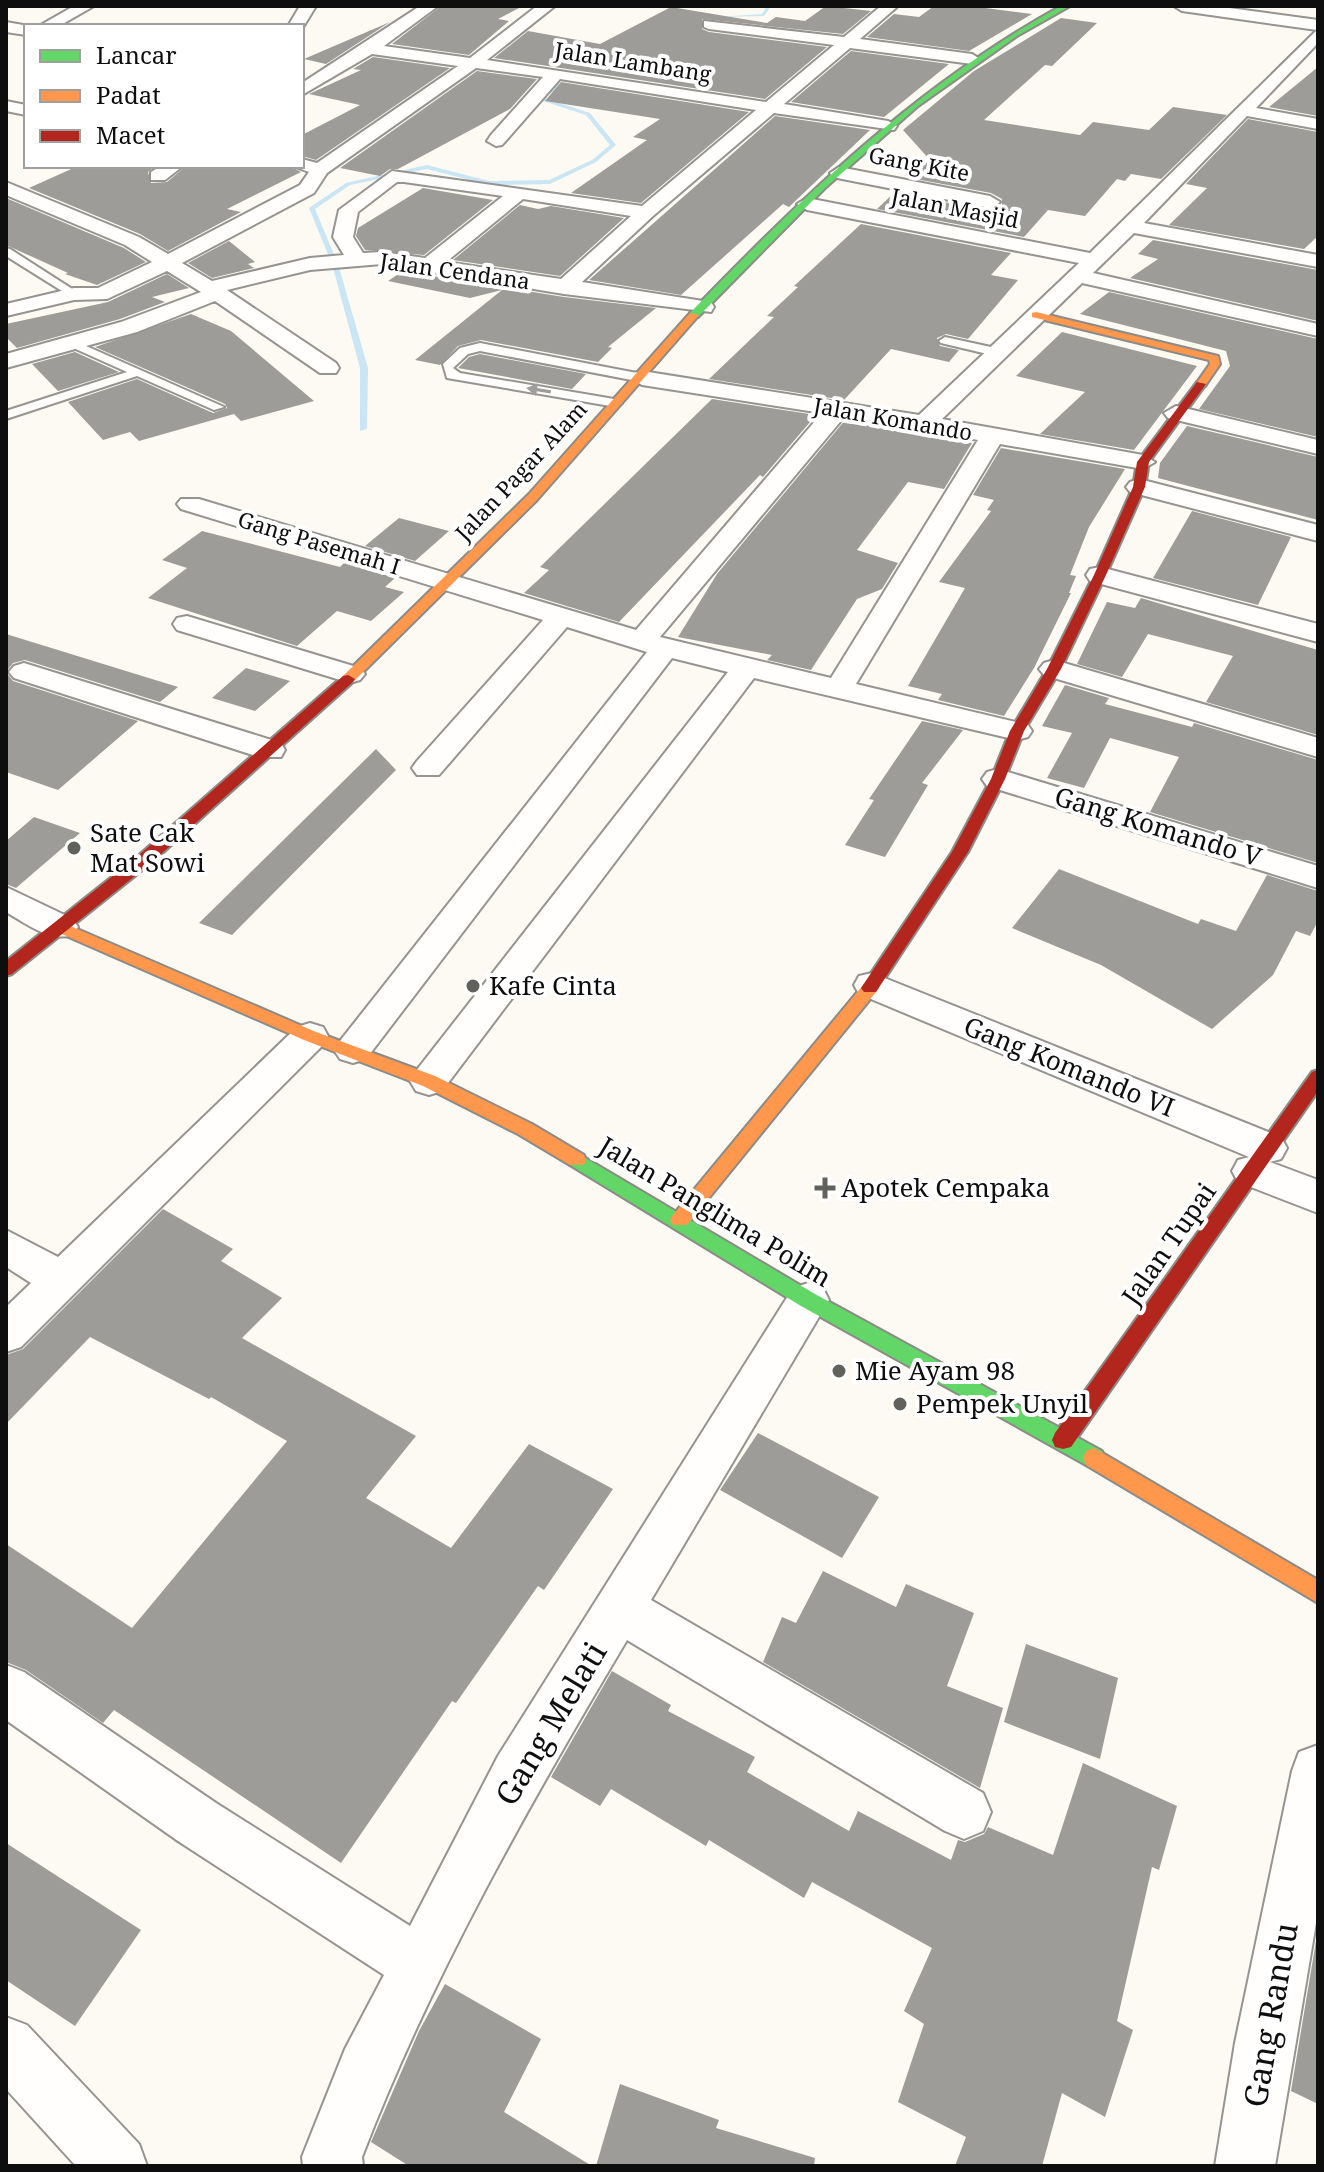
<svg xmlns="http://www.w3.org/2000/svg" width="1324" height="2172" font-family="'Noto Serif',serif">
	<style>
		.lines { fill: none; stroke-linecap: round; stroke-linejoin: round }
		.stream { fill: #cae5f3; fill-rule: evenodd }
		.building { fill: #9e9c98 }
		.lane-casing { stroke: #959491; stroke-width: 4 }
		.street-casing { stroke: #959491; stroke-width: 4 }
		.fast-casing { stroke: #8c8b87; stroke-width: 4 }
		.slow-casing { stroke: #8c8b87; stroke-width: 4 }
		.jam-casing { stroke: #8c8b87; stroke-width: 4 }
		.lane { fill: #fffefd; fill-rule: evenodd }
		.street { fill: #fffefd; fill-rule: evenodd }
		.fast { fill: #63d668; fill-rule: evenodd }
		.slow { fill: #ff974d; fill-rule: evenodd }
		.jam { fill: #b3261e; fill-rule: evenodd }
		.oneway { fill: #9f9e9d }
		.poi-dot { fill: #61615e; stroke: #fff; stroke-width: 3 }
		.labels { text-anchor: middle; stroke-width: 8; stroke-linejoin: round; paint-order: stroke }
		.far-street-label { font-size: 22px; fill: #0e0e0e; stroke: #fff }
		.street-label { font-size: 26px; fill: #0e0e0e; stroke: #fff }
		.poi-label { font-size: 26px; fill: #0e0e0e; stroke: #fff; text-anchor: start }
		.near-street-label { font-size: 32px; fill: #0e0e0e; stroke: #fff }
	</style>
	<rect width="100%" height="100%" fill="#fcfaf2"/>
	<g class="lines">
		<path class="stream" d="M767 6H771L764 16 717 17 762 14Z
			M560 83 562 86 546 96 547 99 590 113 616 145 596 162 550 184 489 185 427 169 350 185 315 209 338 264 368 368 367 429 360 431V368L332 264 309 208 346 183 427 165 489 181 549 180 592 160 610 145 586 115 543 101 540 96Z"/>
	</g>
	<path class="building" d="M441 6H523L498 19 509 21 469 55 392 44Z
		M826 6 871 11 843 34 702 19V29L709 32 827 47 765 99 494 58 528 31 600 44 671 7 767 23 776 17 805 21Z
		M934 6H970L1032 14 969 51 867 37 894 14 919 17Z
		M1061 18 1097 23 1052 66 1045 65 984 120 1080 135 1093 122 1149 130 1173 107 1227 115 1161 179 1131 174 1125 181 1117 179 1085 216 1048 210 1024 237 877 209 895 192 989 211 1002 205V199L991 193 910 178 930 160 903 130 974 71Z
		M390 22 326 64 304 59Z
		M851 51 949 64 884 117 791 102Z
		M373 57 450 68 316 160 302 156V135L360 105 309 94 361 70 353 69Z
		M1318 67V116L1269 107Z
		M477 71 537 79 510 109 398 169H390L380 176 340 168Z
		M561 82 749 112 641 203 571 193 647 140 633 137 660 119 545 101Z
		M775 116 870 130 789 207 783 204 681 295 589 280Z
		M1248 119 1318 132V236L1304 249 1169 225 1207 188 1186 184Z
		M78 166H155L148 172 151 183 167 182 186 166H290L301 172 227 209 241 212 168 251 140 234 29 188Z
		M423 188 493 200 424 255 365 250 356 236 358 228Z
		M6 198 124 248 146 262 97 285 65 274 68 273 6 245Z
		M520 205 538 209 551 206 624 218 560 276 453 260Z
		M861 224 1011 253 991 275 1018 280 968 339 946 334 937 338 940 346 959 350 949 362 891 349 844 400 709 379 774 317 767 316 798 287 794 286Z
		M1153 240 1318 270V321L1130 278 1158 259 1138 254Z
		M229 241 255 262 248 264 254 268 212 278 188 263Z
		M403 271 564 297 656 308 608 347 612 348 598 362 481 340 458 346 440 365 415 360 502 290 470 298 388 281Z
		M167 274 189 288 152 297 165 302 120 319 17 348 6 337V324L108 302Z
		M1109 292 1318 339V437L1199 409 1230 366 1226 351 1080 314Z
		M191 314 231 331 314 401 241 421 234 414 139 441 130 432 103 440 68 402 137 379 213 413 227 408 225 404 95 347Z
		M1062 332 1197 366 1134 450 1040 434 1085 392 1016 376Z
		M75 352 119 372 58 391 32 364Z
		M480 354 586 374 572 389 458 368 469 357Z
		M712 399 816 415 763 477 760 475 619 622 524 593 549 570 540 567Z
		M846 419 972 443 944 489 908 482 857 550 898 563 882 589 857 599 811 670 767 660 772 655 678 637 717 574Z
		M1187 426 1318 457V520L1158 478 1160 463Z
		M1001 448 1125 469 1089 527 1070 575 1076 576 1069 593H1071L1034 668 1004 716 938 700 942 694 908 686 965 588 939 582 991 511 987 510 994 500 973 495Z
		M1192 511 1291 537 1258 605 1153 578Z
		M399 518 449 531 415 561 365 546Z
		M202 531 340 567 345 562 395 578 385 587 404 592 371 621 337 611 297 646 148 598 187 568 162 560Z
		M1141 598 1318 650V735L1206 702 1233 656 1148 634 1122 677 1077 664 1107 602 1135 608Z
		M6 634 178 687 160 702 25 660 13 663 6 672Z
		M246 668 290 681 255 711 212 698Z
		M6 672 13 681 138 721 58 790 6 772Z
		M1065 685 1109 698 1105 704 1192 727 1194 723 1318 760V863L1150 812 1179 757 1110 738 1084 788 1047 778 1072 733 1042 726Z
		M922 721 963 730 922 783 928 785 885 857 845 845 874 800 869 799Z
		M376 749 396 770 232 935 199 923Z
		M34 817 80 833 16 888 6 884V841Z
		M1059 869 1198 924 1201 919 1236 931 1267 875 1318 891V921L1310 936 1296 931 1273 975 1212 1029 1101 965 1012 928Z
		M163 1209 233 1249 221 1261 282 1298 242 1338 416 1436 366 1498 451 1548 529 1444 613 1489 544 1590 538 1586 456 1703 452 1701 341 1863 114 1710 103 1723 26 1670 6 1662V1544L132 1628 287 1441 211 1397 209 1399 90 1337 6 1424V1355L23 1349Z
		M758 1433 879 1497 842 1558 720 1490Z
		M823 1571 896 1607 906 1584 974 1613 947 1686 1003 1708 980 1788 763 1662 782 1617 796 1623Z
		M1026 1644 1118 1678 1100 1759 1004 1722Z
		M612 1671 671 1705 668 1711 755 1757 747 1772 849 1831 858 1811 951 1860 958 1840 965 1842 984 1834 988 1827 1053 1855 1083 1763 1177 1806 1159 1870 1152 1867 1117 2021 1133 2030 1105 2117 1062 2093 1042 2166H955L966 2137 898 2102 924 2024 904 2011 932 1948 812 1882 804 1898 709 1840 706 1846 611 1789 600 1806 551 1777Z
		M6 1843 141 1930 75 2026 6 1980Z
		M1318 1929V2104L1291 2091Z
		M445 1984 541 2039 504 2112 592 2166H409L371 2142 419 2031Z
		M620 2084 719 2120 716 2128 815 2158 814 2166H596Z"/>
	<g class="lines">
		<defs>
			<path id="lane" d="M6 248 10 249 80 294 70 296 6 256Z
				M945 337 1000 349 1002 352 996 356 941 343 939 341Z
				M69 342H77L224 407 214 410 137 376 6 419V411L127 372 69 346Z
				M480 343 642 374 648 378 642 382 480 351 468 354 453 368 460 373 620 400 622 403 616 407 447 378 443 364 460 348Z"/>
			<path id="street" d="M74 6H94L59 26H39Z
				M300 6H316L302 29 288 26Z
				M420 6H438L384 46 470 58 537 6H555L487 60 766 102 834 45 709 29 704 27V21L844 37 881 6H898L860 39 972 54 980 59 972 64 850 48 784 104 888 121 897 126 894 130 774 113 653 216 582 282 703 301 711 302 714 307 711 312 564 294 382 264 310 270 227 290 336 363 339 368 336 373H320L215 301 137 332 6 368V354L121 322 201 292 167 271 107 299 74 300 6 316V304L74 288H98L152 262 125 245 6 195V182L139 237 168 254 300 185 309 172 293 166H302V159L317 163 458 66 372 54 302 95V83ZM476 68 543 77 491 135 487 141 496 146 502 145 560 79 756 110 642 206 392 171 339 210 333 237 344 255 310 258 212 281 182 263 314 193 327 173ZM397 182H404L503 196 425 258 382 252 363 253 353 237 358 212ZM523 199 631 216 561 279 446 262Z
				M1174 6H1215L1318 20V43L1256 108 1318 119V129L1247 116 1144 223 1318 255V267L1134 233 1093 273 1318 324V336L1082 283 942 419 1143 455 1155 462 1143 469 1000 444 856 684 1028 725 1032 731 1028 737 1017 740 754 678 442 1091 429 1095 416 1091 410 1081 416 1071 728 672 672 658 366 1059 353 1063 340 1059 334 1050 340 1041 647 652 567 627 439 775H417L412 768 417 761 543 620 181 509 177 504 181 499H199L636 630 822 413 642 385 630 378 634 373 642 371 919 415 1079 263 807 210 797 204 807 198 1090 253 1317 30 1182 11ZM845 416 978 440 831 678 660 637Z
				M6 22 29 26 26 35 6 32Z
				M6 101 26 105V115L6 111Z
				M161 166H183L165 180H151V172Z
				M839 167 990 196 1000 202 990 208 832 177 830 173Z
				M1176 406 1318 440V454L1168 418 1164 413Z
				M1139 479 1318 525V541L1130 492 1126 487 1130 482Z
				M1100 567 1318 624V642L1090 581 1086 575 1090 569Z
				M187 616 360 668 365 674 360 680 350 683 177 630 173 624 177 618Z
				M1054 660 1318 738V757L1044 675 1039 669 1044 663Z
				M24 663 281 743 285 750 281 757H259L14 678 9 672 14 666Z
				M998 769 1318 866V888L987 786 982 779 987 772Z
				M6 887 73 919 78 927 73 935C49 942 27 924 6 912Z
				M872 973 1281 1137 1287 1148 1281 1159 1270 1162 1318 1180V1213L1238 1182 1232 1171 1238 1160 1249 1157 859 994 854 985 859 976Z
				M310 1023 323 1027 328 1036 323 1045 21 1347 6 1352V1307L31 1283 6 1267V1230L58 1257 297 1027Z
				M808 1283 823 1288 829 1300 651 1600 983 1793 991 1812 983 1831 964 1839 945 1831 627 1640C529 1805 431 1977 362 2157L363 2166H303L302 2157 345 2049 384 1975 178 1841 6 1720V1665L24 1672 216 1803 410 1926 498 1756 793 1288Z
				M1318 1745V1911L1275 2166H1215L1235 2043 1292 1771 1299 1752Z
				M6 2017 27 2025 139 2144 147 2166H76L6 2089Z"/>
			<path id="fast" d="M1061 6H1070L1017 36 918 106 825 188 698 317H690V313C804 195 916 86 1061 6Z
				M577 1153 815 1294 1102 1451 1105 1458 1102 1465 1094 1468 1086 1465 801 1306 570 1165 568 1160 570 1155Z"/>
			<path id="slow" d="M1036 312 1218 356 1220 364 1205 386H1197L1196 384 1210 364 1209 360 1032 317V313Z
				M690 313 699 315 537 500 353 682H343V676L529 494Z
				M61 922 316 1032 435 1076 532 1124 584 1155 586 1160 584 1165H570L518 1134 423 1086 304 1040 55 931 53 927 55 923Z
				M870 982 876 984 879 988 876 992 687 1225H673L670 1220 673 1215 864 984Z
				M1094 1448 1318 1580V1603L1086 1465 1083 1458 1086 1451Z"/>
			<path id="jam" d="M1197 382 1206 384 1149 462 1145 487 1106 575 1061 669 1024 731 1005 779 968 852 876 992H864L861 988 952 852 991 779 1010 731 1047 669 1094 575 1133 487 1137 462Z
				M348 675 355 679 353 682 150 864 12 974 6 976V961L138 856 343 676Z
				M1318 1070V1091L1071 1447 1063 1449 1055 1447 1052 1440 1055 1433 1312 1072Z"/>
		</defs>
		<use href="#lane" class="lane-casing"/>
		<use href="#street" class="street-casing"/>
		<use href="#fast" class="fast-casing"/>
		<use href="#slow" class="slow-casing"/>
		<use href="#jam" class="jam-casing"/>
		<use href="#lane" class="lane"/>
		<use href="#street" class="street"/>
		<use href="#fast" class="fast"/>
		<use href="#slow" class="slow"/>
		<use href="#jam" class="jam"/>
	</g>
	<defs><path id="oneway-solid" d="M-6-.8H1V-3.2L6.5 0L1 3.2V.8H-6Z" transform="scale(2)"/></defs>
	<use class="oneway" href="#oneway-solid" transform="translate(539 390) rotate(-171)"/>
	<g class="poi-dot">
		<circle cx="74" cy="848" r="8"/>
		<circle cx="473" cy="986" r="8"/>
		<path d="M821 1176h8v8h8v8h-8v8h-8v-8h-8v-8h8z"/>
		<circle cx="839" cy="1371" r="8"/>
		<circle cx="900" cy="1404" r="8"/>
	</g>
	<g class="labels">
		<g class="far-street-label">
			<text transform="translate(633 62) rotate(9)" y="8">Jalan Lambang</text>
			<text transform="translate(919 164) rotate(11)" y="8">Gang Kite</text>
			<text transform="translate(955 208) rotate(11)" y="8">Jalan Masjid</text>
			<text transform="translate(455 271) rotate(8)" y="8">Jalan Cendana</text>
			<text transform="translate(893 419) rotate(10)" y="8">Jalan Komando</text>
			<text transform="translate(521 471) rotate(-47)" y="8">Jalan Pagar Alam</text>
			<text transform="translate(319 543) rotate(17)" y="8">Gang Pasemah I</text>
		</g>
		<g class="street-label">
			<text transform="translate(1158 827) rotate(17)" y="9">Gang Komando V</text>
			<text transform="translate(1069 1067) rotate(22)" y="9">Gang Komando VI</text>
			<text transform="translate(715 1212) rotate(31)" y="9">Jalan Panglima Polim</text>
			<text transform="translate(1169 1244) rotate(-55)" y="9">Jalan Tupai</text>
		</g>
		<g class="poi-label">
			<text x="90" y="842">Sate Cak<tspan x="90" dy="30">Mat Sowi</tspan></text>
			<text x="489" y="995">Kafe Cinta</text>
			<text x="841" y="1197">Apotek Cempaka</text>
			<text x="855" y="1380">Mie Ayam 98</text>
			<text x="916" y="1413">Pempek Unyil</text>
		</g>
		<g class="near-street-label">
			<text transform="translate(551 1724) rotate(-59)" y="11">Gang Melati</text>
			<text transform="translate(1271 2015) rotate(-80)" y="11">Gang Randu</text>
		</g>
	</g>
	<rect width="1324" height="2172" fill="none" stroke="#0e0e0e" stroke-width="16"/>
	<rect x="24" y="24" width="280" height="144" fill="#ffffff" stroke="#9f9f9f" stroke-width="2"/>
	<rect x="40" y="50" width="40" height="12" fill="#63d668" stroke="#9f9f9f" stroke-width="2"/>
	<text x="96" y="64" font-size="24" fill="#0e0e0e">Lancar</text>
	<rect x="40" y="90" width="40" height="12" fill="#ff974d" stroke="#9f9f9f" stroke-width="2"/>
	<text x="96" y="104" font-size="24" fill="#0e0e0e">Padat</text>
	<rect x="40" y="130" width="40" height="12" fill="#b3261e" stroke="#9f9f9f" stroke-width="2"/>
	<text x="96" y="144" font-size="24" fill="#0e0e0e">Macet</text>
</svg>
